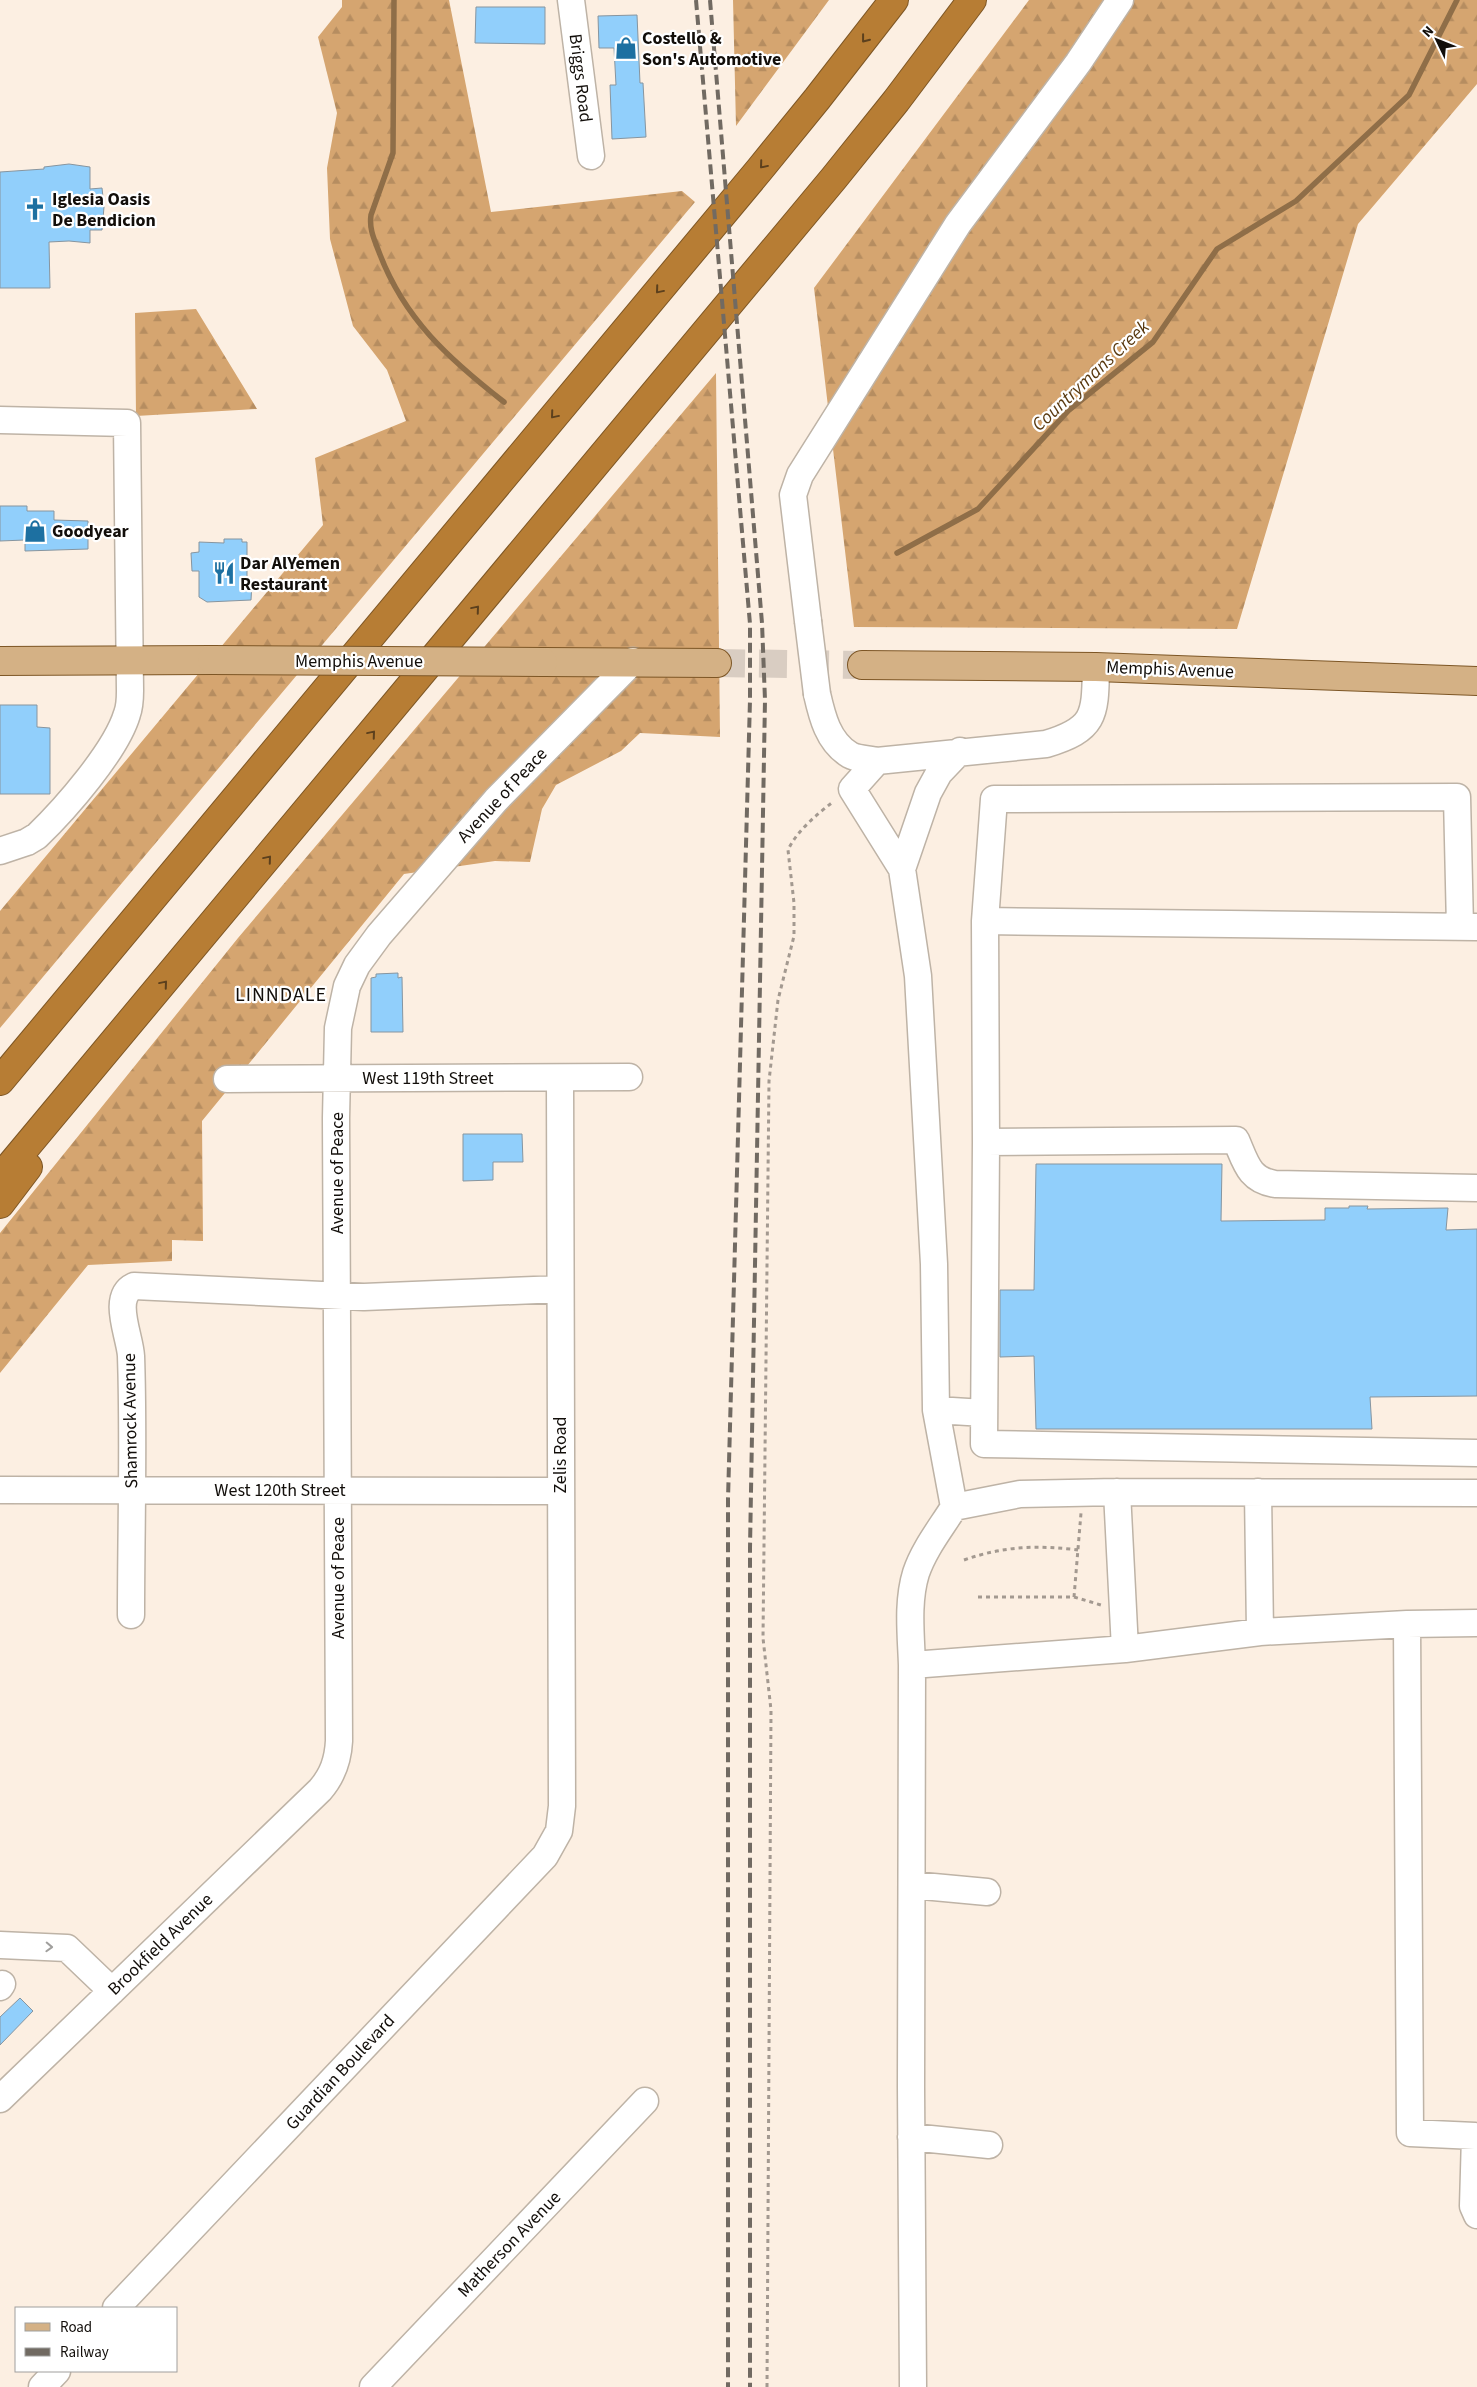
<svg xmlns="http://www.w3.org/2000/svg" width="1477" height="2387" font-family="'Source Sans 3',sans-serif">
	<style>
		.forest { fill: url(#forest-firs) }
		.lines { fill: none; stroke-linecap: round; stroke-linejoin: round }
		.stream { stroke: #8f6e48; stroke-width: 5.5 }
		.building { fill: #91cffb; stroke: #87959f }
		.major-tunnel { stroke: #d9cdc2; stroke-width: 28; stroke-dasharray: 28 14; stroke-linecap: butt }
		.minor-casing { stroke: #beb3a6; stroke-width: 29 }
		.major-casing { stroke: #7d5625; stroke-width: 30 }
		.highway-casing { stroke: #7d5625; stroke-width: 30 }
		.path { stroke: #a39990; stroke-width: 3; stroke-dasharray: 4 4; stroke-linecap: butt }
		.minor { stroke: #fff; stroke-width: 26 }
		.major { stroke: #d4b185; stroke-width: 28 }
		.highway { stroke: #b77d34; stroke-width: 28 }
		.rail { stroke: #716a62; stroke-width: 4; stroke-dasharray: 10 5; stroke-linecap: butt }
		.minor-bridge-casing { stroke: #beb3a6; stroke-width: 29; stroke-linecap: butt }
		.major-bridge-casing { stroke: #7d5625; stroke-width: 30; stroke-linecap: butt }
		.minor-bridge { stroke: #fff; stroke-width: 26 }
		.major-bridge { stroke: #d4b185; stroke-width: 28 }
		.oneway { stroke: #5c401d }
		.oneway2 { stroke: #a09f9d }
		.labels { text-anchor: middle; stroke-width: 4.5; stroke-linejoin: round; paint-order: stroke }
		.poi-label { font-size: 18px; font-weight: bold; fill: #120e0a; stroke: #fff; text-anchor: start }
		.street-label { font-size: 18px; fill: #120e0a; stroke: #fff }
		.water-label { font-size: 19px; font-style: italic; fill: #59390f; stroke: #fff }
		.quarter-label { font-size: 20px; letter-spacing: 1px; fill: #120e0a; stroke: #fff }
	</style>
	<defs>
		<pattern id="forest-firs" width="22" height="20" patternUnits="userSpaceOnUse" patternTransform="scale(1.25)"><rect width="22" height="20" fill="#d5a570"/><path d="M5 1l3.5 6h-7zM16 11l3.5 6h-7z" fill="#b68d60"/></pattern>
	</defs>
	<rect width="100%" height="100%" fill="#fcefe2"/>
	<path class="forest" d="M342 0H449L491 212 682 191 695 202 0 1028V911L323 525 315 458 406 421 387 370 353 326 330 239 327 168 337 113 318 37 342 7Z
		M733 0H829L736 126Z
		M1029 0H1477V84L1358 224 1237 629 854 627 814 288Z
		M196 309 257 409 136 416 135 313Z
		M716 373 720 737 640 733 621 751 556 785 542 809 530 862 495 861 404 874 202 1121 203 1241 172 1240V1261L88 1265 0 1373V1233L238 938Z"/>
	<g class="lines">
		<path class="stream" d="M394 0 393 153 371 215C369 229 374 239 379 252 404 319 449 359 504 402
			M897 553 978 509 1069 410 1153 342 1217 249 1296 201 1409 95 1457 0"/>
	</g>
	<path class="building" d="M476 7H545V44L475 43Z
		M637 15 640 83H643L646 137 612 139 610 85H616L614 48H599L598 16Z
		M69 164 90 167V189L102 188 104 207 102 230H90V243L69 241 49 242 50 288H0V172L44 169V167Z
		M0 506H27V511H54V520L88 521V549L25 551V540L0 541Z
		M224 539H242V542H247V583H252L251 600 207 602 199 597V571H192L191 553 199 552V542L224 543Z
		M0 705H37V727L50 728V794H0Z
		M398 973V978L402 977 403 1032H371V978L376 977V974Z
		M463 1134H522L523 1162H493V1180L463 1181Z
		M1036 1164H1222L1221 1221 1325 1220V1208H1349V1206H1368L1367 1209 1448 1208 1446 1230 1477 1229V1396L1370 1397 1372 1429H1036L1034 1356 1000 1357V1290H1034Z
		M20 1998 33 2011 0 2045V2017Z"/>
	<g class="lines">
		<path class="major-tunnel" d="M717 663 862 665"/>
		<defs>
			<path id="minor" d="M571 0 591 156
				M0 420 127 423 130 691C130 699 130 706 127 714 116 751 65 809 37 836L27 842 0 851
				M808 621 793 495 800 475 958 224 1078 63 1120 0
				M817 694C822 716 828 742 850 755 857 759 869 759 877 761L1046 744C1096 729 1095 715 1096 667
				M877 761 852 789 902 869 918 976 934 1264 936 1410 984 1413
				M902 869 928 793 939 773 960 751
				M985 921 1476 927
				M227 1079 629 1077
				M986 1142 985 921 994 799 1457 797 1460 927
				M1477 1188 1275 1184C1249 1180 1246 1163 1236 1140L986 1142 984 1444 1477 1453
				M936 1410 954 1507 1020 1494 1117 1492 1477 1493
				M0 1490 560 1491
				M1117 1492 1125 1649 1260 1632
				M1258 1492 1260 1632 1407 1624 1477 1623
				M954 1507C941 1528 924 1549 916 1573 907 1602 911 1635 912 1665L1125 1649
				M131 1615C131 1528 134 1442 131 1356 130 1336 111 1297 134 1286L364 1297 560 1289
				M1407 1624 1410 2133 1475 2136 1473 2206 1477 2215
				M912 1665 911 2087 913 2387
				M912 1885 987 1892
				M0 1945 67 1948 112 1991
				M0 1987 2 1984
				M0 2099 320 1790C333 1775 338 1760 339 1741L336 1118 338 1028 347 986 357 965 379 935 496 800 633 661
				M911 2137 989 2145
				M116 2308 545 1856 559 1831 562 1806 560 1079
				M42 2387 57 2371
				M373 2387 645 2101"/>
			<path id="major" d="M0 661 212 660
				M543 662 717 663
				M862 665 1096 667 1477 681"/>
			<path id="highway" d="M0 1081 760 169 817 99 894 0
				M0 1178 834 178 896 101 972 0
				M0 1204 28 1167"/>
		</defs>
		<use href="#minor" class="minor-casing"/>
		<use href="#major" class="major-casing"/>
		<use href="#highway" class="highway-casing"/>
		<path class="path" d="M964 1560C1004 1546 1037 1545 1078 1550
			M978 1597H1074L1101 1605
			M1074 1597 1081 1513
			M767 2387 771 1710 763 1638 769 1081 778 1000 794 936V903L788 850C796 832 817 814 833 802"/>
		<use href="#minor" class="minor"/>
		<use href="#major" class="major"/>
		<use href="#highway" class="highway"/>
		<path class="rail" d="M696 0 750 624V700L728 1499V2387
			M710 0 762 623 765 700 750 1548V2387"/>
		<defs>
			<path id="minor-bridge" d="M808 621 817 694"/>
			<path id="major-bridge" d="M212 660 543 662"/>
		</defs>
		<use href="#minor-bridge" class="minor-bridge-casing"/>
		<use href="#major-bridge" class="major-bridge-casing"/>
		<use href="#minor-bridge" class="minor-bridge"/>
		<use href="#major-bridge" class="major-bridge"/>
	</g>
	<defs><path id="oneway-chevron" d="M-2-3.5L2.5 0L-2 3.5" fill="none" stroke-width="1.6" stroke-linecap="round" stroke-linejoin="round" transform="scale(1.25)"/></defs>
	<g class="oneway">
		<use href="#oneway-chevron" transform="translate(865 39) rotate(128)"/>
		<use href="#oneway-chevron" transform="translate(763 165) rotate(130)"/>
		<use href="#oneway-chevron" transform="translate(659 290) rotate(130)"/>
		<use href="#oneway-chevron" transform="translate(554 415) rotate(130)"/>
		<use href="#oneway-chevron" transform="translate(476 609) rotate(-50)"/>
		<use href="#oneway-chevron" transform="translate(372 734) rotate(-50)"/>
		<use href="#oneway-chevron" transform="translate(268 859) rotate(-50)"/>
		<use href="#oneway-chevron" transform="translate(164 984) rotate(-50)"/>
	</g>
	<use class="oneway2" href="#oneway-chevron" transform="translate(49 1947) rotate(2)"/>
	<defs>
		<symbol id="shop-bare" viewBox="-9 -9 18 18"><path d="M-5-2.5h2.3a2.7 3.5 0 0 1 5.4 0H5L5.5 6h-11ZM-1.5-2.5h3a1.5 2.3 0 0 0-3 0Z" fill="#1d70a1" stroke="#fff" stroke-width="2.5" paint-order="stroke"/></symbol>
		<symbol id="church-bare" viewBox="-9 -9 18 18"><path d="M-1.2-6h2.4v3.5h3.3v2.4h-3.3V6h-2.4V-.1h-3.3v-2.4h3.3Z" fill="#1d70a1" stroke="#fff" stroke-width="2.5" paint-order="stroke"/></symbol>
		<symbol id="restaurant-bare" viewBox="-9 -9 18 18"><path d="M-5-6h1v4h1v-4h1v4h1v-4h1v5L-1.5 .5V6h-2V.5L-5-1ZM5-6V6H3V1.5H1.5Q1.5-4 5-6Z" fill="#1d70a1" stroke="#fff" stroke-width="2.5" paint-order="stroke"/></symbol>
	</defs>
	<g fill-rule="evenodd">
		<use href="#shop-bare" x="610" y="32" width="32" height="32"/>
		<use href="#church-bare" x="19" y="193" width="32" height="32"/>
		<use href="#shop-bare" x="19" y="515" width="32" height="32"/>
		<use href="#restaurant-bare" x="208" y="557" width="32" height="32"/>
	</g>
	<g class="labels">
		<g class="poi-label">
			<text x="642" y="44">Costello &amp;<tspan x="642" dy="21">Son's Automotive</tspan></text>
			<text x="52" y="205">Iglesia Oasis<tspan x="52" dy="21">De Bendicion</tspan></text>
			<text x="52" y="537">Goodyear</text>
			<text x="240" y="569">Dar AlYemen<tspan x="240" dy="21">Restaurant</tspan></text>
		</g>
		<g class="street-label">
			<text transform="translate(581 78) rotate(83)" y="6">Briggs Road</text>
			<text x="359" y="667">Memphis Avenue</text>
			<text transform="translate(1170 669) rotate(2)" y="6">Memphis Avenue</text>
			<text transform="translate(502 795) rotate(-47)" y="6">Avenue of Peace</text>
			<text x="428" y="1084">West 119th Street</text>
			<text transform="translate(337 1173) rotate(-90)" y="6">Avenue of Peace</text>
			<text transform="translate(130 1421) rotate(-91)" y="6">Shamrock Avenue</text>
			<text transform="translate(560 1455) rotate(-90)" y="6">Zelis Road</text>
			<text x="280" y="1496">West 120th Street</text>
			<text transform="translate(338 1578) rotate(-90)" y="6">Avenue of Peace</text>
			<text transform="translate(160 1944) rotate(-44)" y="6">Brookfield Avenue</text>
			<text transform="translate(340 2072) rotate(-47)" y="6">Guardian Boulevard</text>
			<text transform="translate(509 2244) rotate(-46)" y="6">Matherson Avenue</text>
		</g>
		<g class="water-label">
			<text transform="translate(1090 375) rotate(-43)" y="7">Countrymans Creek</text>
		</g>
		<g class="quarter-label">
			<text x="281" y="1001">LINNDALE</text>
		</g>
	</g>
	<rect x="15" y="2307" width="162" height="65" fill="#ffffff" stroke="#a09f9d"/>
	<rect x="25" y="2323" width="25" height="8" fill="#d4b185" stroke="#a09f9d"/>
	<text x="60" y="2332" font-size="15" fill="#120e0a">Road</text>
	<rect x="25" y="2348" width="25" height="8" fill="#716a62" stroke="#a09f9d"/>
	<text x="60" y="2357" font-size="15" fill="#120e0a">Railway</text>
	<g transform="translate(1437 40) rotate(313)" stroke="#ffffff" stroke-width="4" paint-order="stroke">
	<path d="M0-4L9 19L0 12L-9 19Z" fill="#120e0a"/>
	<text y="-8" font-size="14" font-weight="bold" text-anchor="middle" fill="#120e0a">N</text>
	</g>
</svg>
